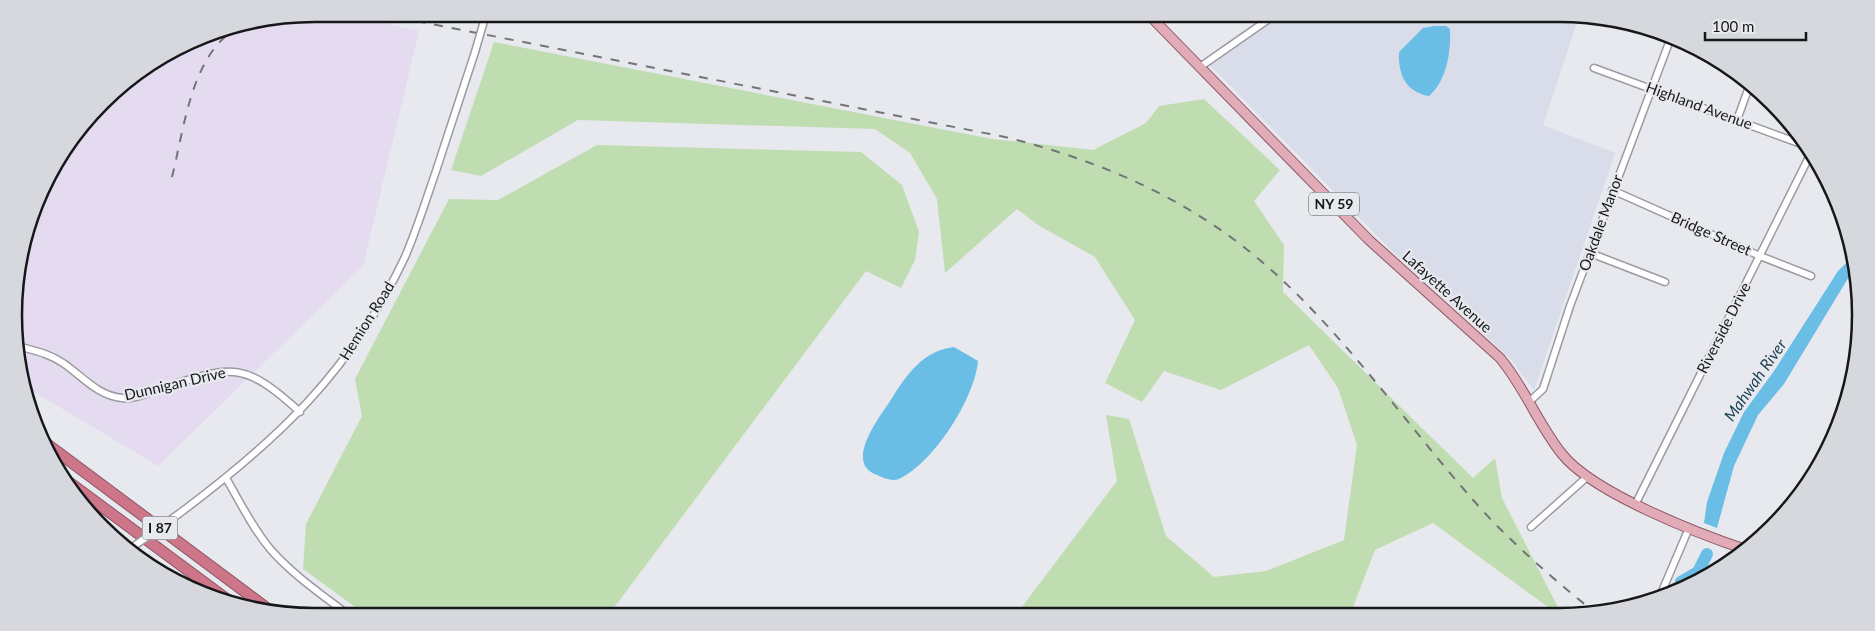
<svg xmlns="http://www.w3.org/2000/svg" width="1875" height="631" font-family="Lato,sans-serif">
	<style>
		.built { fill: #d9dce9 }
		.industrial { fill: #e4dbf0 }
		.green { fill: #bfddb0 }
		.water { fill: #6abee6 }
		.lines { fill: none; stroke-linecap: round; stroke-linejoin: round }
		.river { stroke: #6abee6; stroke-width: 12 }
		.minor-casing { stroke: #999ba0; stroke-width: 9 }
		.major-casing { stroke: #8d5462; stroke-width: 11 }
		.highway-casing { stroke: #8d5462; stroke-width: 12 }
		.minor { stroke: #fff; stroke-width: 6 }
		.major { stroke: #e1acb8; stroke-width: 9 }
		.highway { stroke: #cd7589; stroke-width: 10 }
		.rail { stroke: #737478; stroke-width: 2; stroke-dasharray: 9 9; stroke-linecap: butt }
		.minor-bridge-casing { stroke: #999ba0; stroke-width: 9; stroke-linecap: butt }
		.minor-bridge { stroke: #fff; stroke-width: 6 }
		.labels { text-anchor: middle; stroke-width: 4.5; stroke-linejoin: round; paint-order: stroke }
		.shield { fill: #e7e9ef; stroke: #555659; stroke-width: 1 }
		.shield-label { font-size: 14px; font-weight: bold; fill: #161719 }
		.street-label { font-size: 15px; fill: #161719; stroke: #e7e9ef }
		.water-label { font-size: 16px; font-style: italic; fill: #1d4254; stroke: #e7e9ef }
		.rim { fill: none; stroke: #161719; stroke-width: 2.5 }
	</style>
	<rect width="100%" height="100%" fill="#e7e9ef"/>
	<path class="built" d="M1272 14H1559L1579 16 1543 125 1615 153 1534 390 1509 357 1398 257 1210 65Z"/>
	<path class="industrial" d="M316 14H346L419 31 363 266 158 466 24 386 16 276 45 182 116 89 200 37Z"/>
	<path class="green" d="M494 42 992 139 1093 150 1146 123 1159 106 1204 99 1280 170 1254 201 1284 245 1283 292 1473 478 1495 458 1502 498 1562 615H1559L1433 523 1375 550 1350 615 1015 616 1117 481 1106 415 1129 419 1166 536 1214 577 1266 571 1344 540 1357 445 1338 388 1309 345 1221 390 1164 371 1142 402 1105 383 1135 320 1095 257 1038 225 1017 209 945 273 937 199 910 153 875 129 578 120 481 176 451 170Z
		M597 145 861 152 902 185 919 232 915 260 901 288 866 271 607 617H369L303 569 306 524 362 416 355 379 449 199 498 200Z"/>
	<path class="water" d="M1434 26H1446L1450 29C1451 52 1447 80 1429 96 1406 92 1398 75 1399 52L1423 28Z
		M1852 257 1856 269 1850 275 1784 384 1758 415 1734 466 1717 528 1704 523 1707 502 1724 453 1744 412 1774 371 1838 271Z
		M954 347 978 361C975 397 935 462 899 479 892 482 884 478 877 475 842 463 882 414 892 398 908 373 923 351 954 347Z"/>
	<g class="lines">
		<path class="river" d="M1682 590 1681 582 1698 572 1707 554"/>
		<defs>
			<path id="minor" d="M1200 67 1276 14
				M1594 68 1804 145
				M1737 120 1750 84
				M1612 190 1760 256 1811 276
				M1590 253 1665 282
				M21 347C36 351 50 354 63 363 82 376 98 396 122 398 133 400 148 393 159 389 230 367 241 358 300 412
				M1529 402 1543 389 1570 306 1670 40
				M1820 467 1826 454
				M226 478C240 502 253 529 271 550 294 576 324 596 351 617
				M1636 503 1811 153
				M180 513C279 439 351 371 405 257 417 229 426 200 436 171 449 132 462 92 475 52
				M1531 527 1587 477
				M1660 596 1689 528"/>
			<path id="major" d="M1148 14 1369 240 1500 358C1525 388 1538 424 1562 454 1593 493 1699 534 1747 550"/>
			<path id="highway" d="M47 444 272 612
				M62 477 236 606"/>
		</defs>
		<use href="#minor" class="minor-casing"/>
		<use href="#major" class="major-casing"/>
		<use href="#highway" class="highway-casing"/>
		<use href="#minor" class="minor"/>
		<use href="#major" class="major"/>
		<use href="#highway" class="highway"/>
		<path class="rail" d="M381 14 1005 137C1086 157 1164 188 1232 238 1331 311 1400 419 1482 510 1518 549 1557 582 1598 615
			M172 177C184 130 191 55 236 29"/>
		<defs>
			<path id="minor-bridge" d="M475 52 486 14
				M130 549 180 513"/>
		</defs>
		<use href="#minor-bridge" class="minor-bridge-casing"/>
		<use href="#minor-bridge" class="minor-bridge"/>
	</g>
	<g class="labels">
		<g class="shield">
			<rect x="1309" y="192.5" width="50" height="23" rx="4"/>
			<rect x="142.5" y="516.5" width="35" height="23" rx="4"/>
		</g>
		<g class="shield-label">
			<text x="1334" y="209">NY 59</text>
			<text x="160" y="533">I 87</text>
		</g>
		<g class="street-label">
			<text transform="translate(1699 106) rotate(20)" y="5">Highland Avenue</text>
			<text transform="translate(1601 223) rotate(-70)" y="5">Oakdale Manor</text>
			<text transform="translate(1711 234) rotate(24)" y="5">Bridge Street</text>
			<text transform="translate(1447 292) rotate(42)" y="5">Lafayette Avenue</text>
			<text transform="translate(367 321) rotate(-58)" y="5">Hemion Road</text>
			<text transform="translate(1724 328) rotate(-63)" y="5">Riverside Drive</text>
			<text transform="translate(175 384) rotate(-13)" y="5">Dunnigan Drive</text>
		</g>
		<g class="water-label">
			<text transform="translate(1755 380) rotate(-55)" y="6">Mahwah River</text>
		</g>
	</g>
	<path d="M0 0H1875V631H0ZM315 22H1559A293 293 0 0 1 1852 315V315A293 293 0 0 1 1559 608H315A293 293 0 0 1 22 315V315A293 293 0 0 1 315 22Z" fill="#d6d8de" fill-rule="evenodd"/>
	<path class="rim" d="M315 22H1559A293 293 0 0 1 1852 315V315A293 293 0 0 1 1559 608H315A293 293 0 0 1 22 315V315A293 293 0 0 1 315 22Z"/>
	<path d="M1705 32v8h101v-8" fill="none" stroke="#161719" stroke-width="2.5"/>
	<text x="1712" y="32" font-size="15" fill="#161719" stroke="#e7e9ef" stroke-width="4" paint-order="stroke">100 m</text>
</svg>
